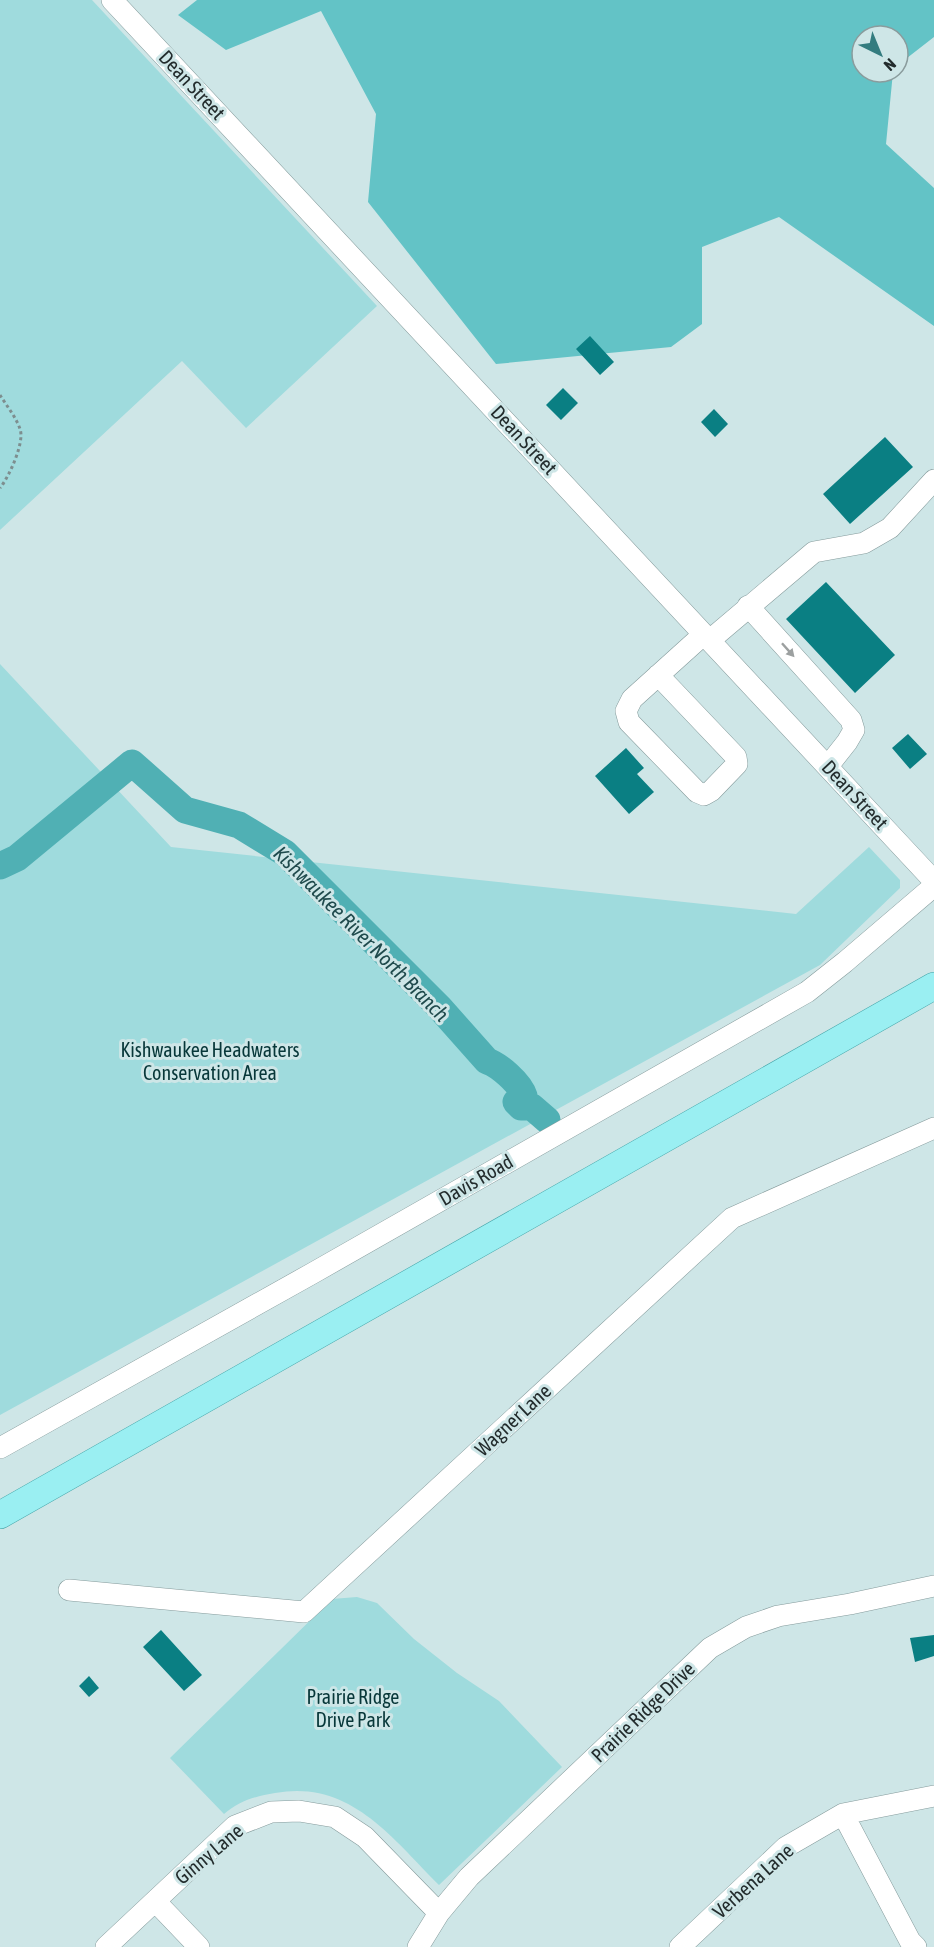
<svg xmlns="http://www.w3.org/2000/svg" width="934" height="1947" font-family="'Asap Condensed',sans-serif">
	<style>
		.green { fill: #9fdbdd }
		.forest { fill: #63c3c6 }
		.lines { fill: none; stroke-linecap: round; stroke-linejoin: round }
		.river { stroke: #50b0b4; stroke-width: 27 }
		.building { fill: #0a7f83 }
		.minor-casing { stroke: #859b9c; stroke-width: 22 }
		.major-casing { stroke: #44a4a8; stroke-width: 28 }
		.path { stroke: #7d8e8f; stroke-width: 3; stroke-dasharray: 3 3; stroke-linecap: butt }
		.minor { stroke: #fff; stroke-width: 21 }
		.major { stroke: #9aeff2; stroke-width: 27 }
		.oneway { fill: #9ca0a0 }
		.labels { text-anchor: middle; stroke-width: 6; stroke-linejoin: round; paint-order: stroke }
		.street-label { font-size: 20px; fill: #232c2d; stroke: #cee6e7 }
		.park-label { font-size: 20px; fill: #073739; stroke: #cee6e7 }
		.water-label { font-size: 21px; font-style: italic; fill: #204b4d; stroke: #cee6e7 }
	</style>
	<rect width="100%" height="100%" fill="#cee6e7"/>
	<path class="green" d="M0 0H92L377 306 246 428 182 361 0 530Z
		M0 664 171 847 796 914 869 847 900 880V888L820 965 0 1415Z
		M357 1597 377 1603 414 1639 457 1673 499 1701 562 1767 439 1885C392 1838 350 1779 275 1793 256 1796 239 1801 224 1814L170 1758 332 1599Z"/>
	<path class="forest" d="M197 0H934V37L898 65V36H862V72H893L886 144 934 188V326L779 217 702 247V324L671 347 496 364 368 202 376 114 321 11 226 50 178 15Z"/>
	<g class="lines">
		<path class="river" d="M0 866 17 858 132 763 185 810 239 825 285 853 439 1007 487 1061C499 1065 520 1083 524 1096L516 1102 521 1107H532L547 1120"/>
	</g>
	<path class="building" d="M590 336 614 362 600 375 576 349Z
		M563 388 578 403 561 420 546 405Z
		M714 409 728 424 715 437 701 422Z
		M885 437 913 467 850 524 823 494Z
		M826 582 895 655 855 693 786 619Z
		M908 734 927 754 910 769 892 748Z
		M626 748 644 768 637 774 654 792 629 814 595 776Z
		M161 1630 202 1675 184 1691 143 1647Z
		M934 1635V1656L915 1662 910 1638Z
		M89 1676 99 1688 89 1697 79 1686Z"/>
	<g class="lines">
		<defs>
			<path id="minor" d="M112 0 934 881
				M748 606 851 720 854 730 847 742 828 766
				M710 640 814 552 864 543 890 528 934 480
				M658 675 736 757 737 764 711 791 704 795 697 792 629 722 626 711 632 699 704 634
				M0 1448 313 1273 807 992 845 962 934 886
				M69 1590 304 1612 732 1218 934 1128
				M843 1814 910 1941 916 1947
				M155 1901 199 1947
				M106 1947 235 1826 271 1812 299 1811 335 1817 365 1837 439 1913
				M418 1947 439 1913 469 1877 710 1648 746 1627 778 1616 850 1604 934 1586
				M680 1947 786 1847 843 1814 934 1796"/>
			<path id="major" d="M0 1515 934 986"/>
		</defs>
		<use href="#minor" class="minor-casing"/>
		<use href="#major" class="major-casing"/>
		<path class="path" d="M0 395C6 405 16 417 20 429 25 442 9 477 0 488"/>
		<use href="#minor" class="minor"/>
		<use href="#major" class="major"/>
	</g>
	<defs><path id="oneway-solid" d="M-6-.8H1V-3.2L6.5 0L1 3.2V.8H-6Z" transform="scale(1.5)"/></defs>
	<use class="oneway" href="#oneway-solid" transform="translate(788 650) rotate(48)"/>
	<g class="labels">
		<g class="street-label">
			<text transform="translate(192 85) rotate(47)" y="7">Dean Street</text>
			<text transform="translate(524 440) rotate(47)" y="7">Dean Street</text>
			<text transform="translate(855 795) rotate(47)" y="7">Dean Street</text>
			<text transform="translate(476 1180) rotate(-30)" y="7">Davis Road</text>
			<text transform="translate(513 1420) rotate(-43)" y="7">Wagner Lane</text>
			<text transform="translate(643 1712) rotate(-44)" y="7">Prairie Ridge Drive</text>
			<text transform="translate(209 1854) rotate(-40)" y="7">Ginny Lane</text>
			<text transform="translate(753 1881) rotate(-42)" y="7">Verbena Lane</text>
		</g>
		<g class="park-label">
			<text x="210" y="1057">Kishwaukee Headwaters<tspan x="210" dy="23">Conservation Area</tspan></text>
			<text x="353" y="1704">Prairie Ridge<tspan x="353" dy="23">Drive Park</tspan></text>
		</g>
		<g class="water-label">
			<text transform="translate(361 934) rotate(45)" y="7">Kishwaukee River North Branch</text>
		</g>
	</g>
	<g transform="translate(880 54) rotate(137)"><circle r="28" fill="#cee6e7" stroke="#8a9c9d" stroke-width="1.5"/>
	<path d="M0-4.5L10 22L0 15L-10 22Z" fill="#337c7f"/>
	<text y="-9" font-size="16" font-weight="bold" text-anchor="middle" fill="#232c2d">N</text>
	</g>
</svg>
